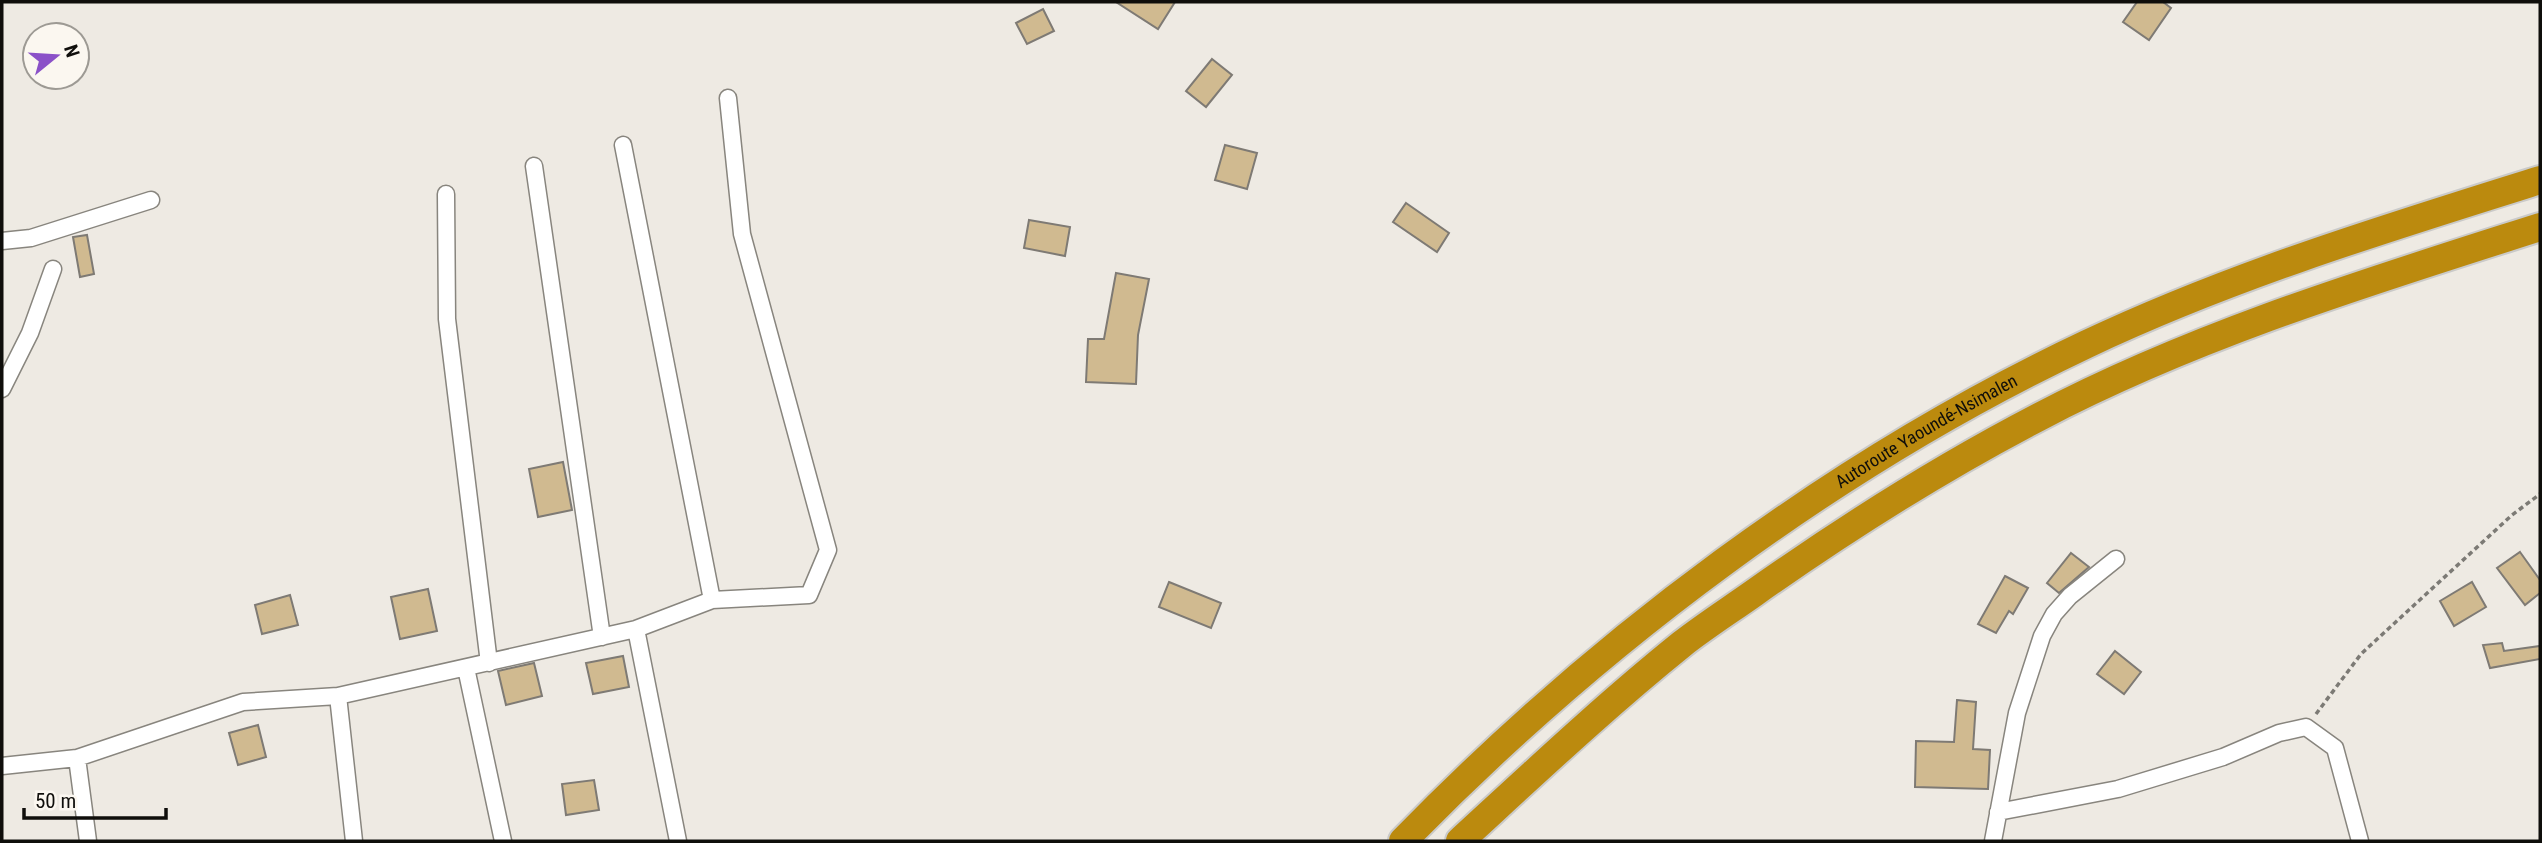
<svg xmlns="http://www.w3.org/2000/svg" width="2542" height="843" font-family="'Roboto Condensed',sans-serif">
	<style>
		.building { fill: #d0ba90; stroke: #7e7a74; stroke-width: 2 }
		.lines { fill: none; stroke-linecap: round; stroke-linejoin: round }
		.minor-casing { stroke: #88857e; stroke-width: 19 }
		.motorway-casing { stroke: #cacac9; stroke-width: 32 }
		.path { stroke: #7c7a75; stroke-width: 3.5; stroke-dasharray: 5 3.5; stroke-linecap: butt }
		.minor { stroke: #fff; stroke-width: 16 }
		.motorway { stroke: #bb8a0e; stroke-width: 28 }
		.labels { text-anchor: middle; stroke-width: 5; stroke-linejoin: round; paint-order: stroke }
		.street-label { font-size: 18px; fill: #0f0e0b; stroke: #fbf7f0 }
	</style>
	<rect width="100%" height="100%" fill="#eeeae3"/>
	<path class="building" d="M1116 2H1175L1158 29Z
		M2137 2H2163L2171 8 2149 40 2123 22Z
		M1043 9 1054 31 1027 44 1016 23Z
		M1212 59 1232 75 1206 107 1186 91Z
		M1225 145 1257 153 1247 189 1215 180Z
		M1406 203 1449 233 1437 252 1393 222Z
		M1029 220 1070 227 1065 256 1024 248Z
		M87 235 94 274 80 277 73 237Z
		M1116 273 1149 279 1138 335 1136 384 1086 382 1088 339H1104Z
		M563 462 572 510 538 517 529 469Z
		M2520 552 2540 580V593L2525 605 2497 568Z
		M2071 553 2089 567 2059 593 2047 583Z
		M2005 576 2028 588 2013 614 2009 611 1996 633 1978 624Z
		M1169 582 1221 603 1211 628 1159 607Z
		M2472 582 2486 607 2454 626 2440 601Z
		M428 589 437 631 400 639 391 597Z
		M290 595 298 625 262 634 255 605Z
		M2502 643 2504 651 2540 646V659L2490 668 2483 645Z
		M2115 651 2141 672 2124 694 2097 674Z
		M623 656 629 687 593 694 586 663Z
		M534 663 542 696 506 705 498 671Z
		M1957 700 1976 702 1973 749 1990 750 1988 789 1915 787 1916 741 1954 742Z
		M258 725 266 757 238 765 229 733Z
		M594 780 599 810 566 815 562 784Z"/>
	<g class="lines">
		<defs>
			<path id="minor" d="M623 145 712 600
				M534 166 602 637
				M446 194 447 319 489 663
				M2 241 31 238 151 200
				M2 389 30 333 53 269
				M636 629 678 841
				M466 668 503 841
				M338 696 354 841
				M77 758 88 841
				M2 766 77 758 243 702 338 696 636 629 712 600 809 595 828 550 742 234 728 98
				M1998 812 2118 789 2223 757 2279 733 2306 727 2335 748 2360 841
				M1993 841 2017 713 2042 636 2054 614 2070 596 2116 559"/>
			<g id="motorway">
				<path id="s1" d="M1403 841C1598 641 1835 463 2087 344 2233 275 2387 228 2540 180"/>
				<path d="M1460 841C1533 774 1605 706 1682 644 1705 626 1730 610 1754 593 1846 528 1939 469 2039 417 2197 334 2371 281 2540 227"/>
			</g>
		</defs>
		<use href="#minor" class="minor-casing"/>
		<use href="#motorway" class="motorway-casing"/>
		<path class="path" d="M2316 714 2361 654 2512 515 2540 494"/>
		<use href="#minor" class="minor"/>
		<use href="#motorway" class="motorway"/>
	</g>
	<g class="labels">
		<g class="street-label">
			<text dy="6" stroke="none"><textPath href="#s1" startOffset="667">Autoroute Yaoundé-Nsimalen</textPath></text>
		</g>
	</g>
	<rect width="2542" height="843" fill="none" stroke="#0f0e0b" stroke-width="7"/>
	<g transform="translate(56 56) rotate(72)"><circle r="33" fill="#fbf7f0" stroke="#9d9a94" stroke-width="2"/>
	<path d="M0-5L12 26L0 18L-12 26Z" fill="#8b51c8"/>
	<text y="-10" font-size="19" font-weight="bold" text-anchor="middle" fill="#0f0e0b">N</text>
	</g>
	<path d="M24 808v10h142v-10" fill="none" stroke="#0f0e0b" stroke-width="3.5"/>
	<text x="35" y="808" font-size="21" fill="#0f0e0b" stroke="#fbf7f0" stroke-width="5" paint-order="stroke">50 m</text>
</svg>
